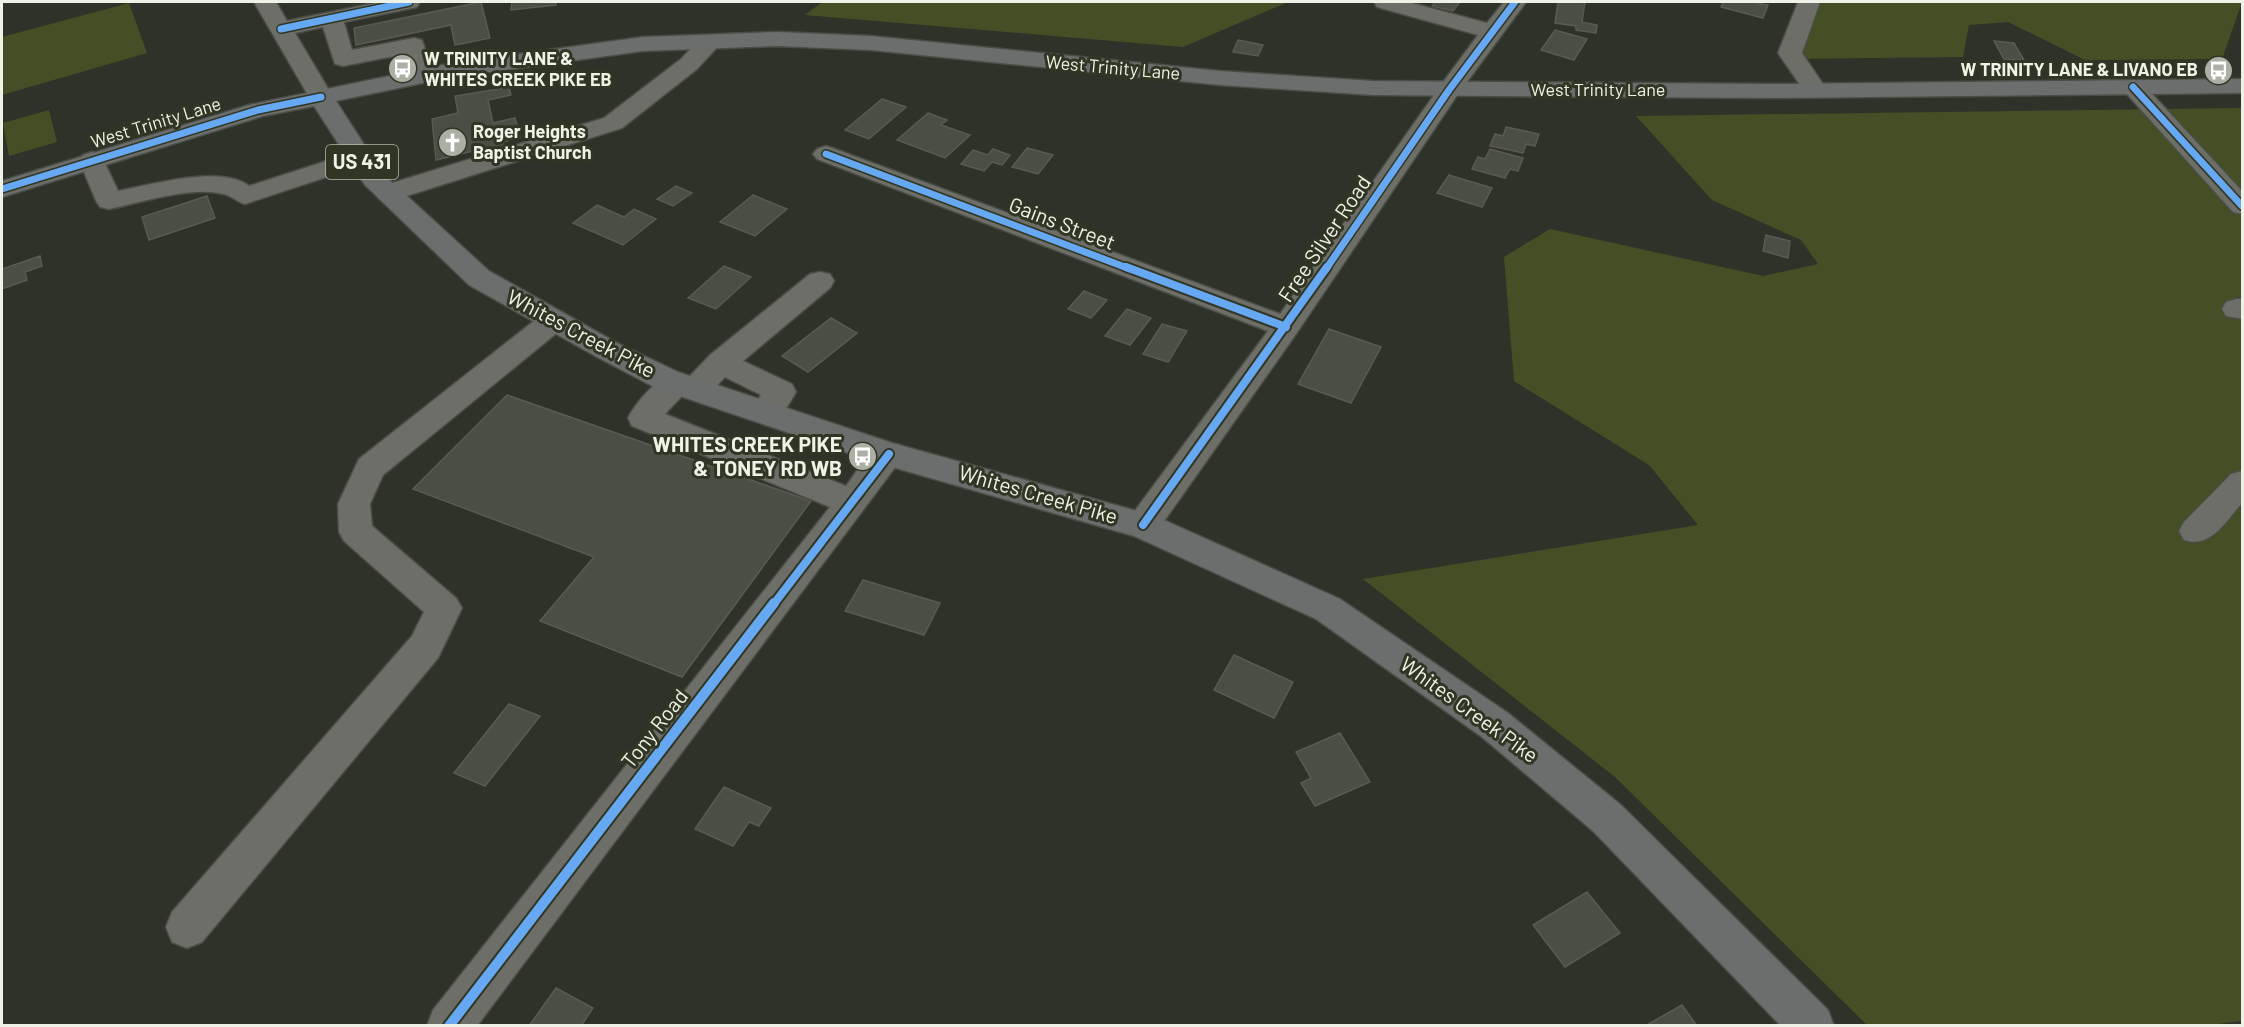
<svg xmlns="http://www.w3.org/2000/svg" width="2244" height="1027" font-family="Barlow,sans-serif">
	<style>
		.green { fill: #454f25 }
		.building { fill: #4b4e45; stroke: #595b53; stroke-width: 1.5 }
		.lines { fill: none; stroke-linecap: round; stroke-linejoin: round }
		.minor-casing { stroke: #4a4d45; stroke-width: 3 }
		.major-casing { stroke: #4a4d45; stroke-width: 3 }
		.minor { fill: #6c6e67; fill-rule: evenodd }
		.major { fill: #6b6e6d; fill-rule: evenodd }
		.cycleway-far2-casing { stroke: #313624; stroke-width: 10 }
		.cycleway-far1-casing { stroke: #313624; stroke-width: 12 }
		.cycleway-casing { stroke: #313624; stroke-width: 14 }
		.cycleway-far2 { stroke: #66a8f1; stroke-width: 7 }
		.cycleway-far1 { stroke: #66a8f1; stroke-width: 8 }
		.cycleway { stroke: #66a8f1; stroke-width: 10 }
		.labels { text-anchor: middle; stroke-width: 6; stroke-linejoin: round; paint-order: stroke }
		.far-poi-label { font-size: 18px; font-weight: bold; fill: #eff3e7; stroke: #313624; text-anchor: start }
		.far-street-label { font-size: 18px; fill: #eff3e7; stroke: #313624 }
		.shield { fill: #313624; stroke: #b6baac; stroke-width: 1.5 }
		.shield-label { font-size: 20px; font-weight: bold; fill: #eff3e7 }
		.street-label { font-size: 21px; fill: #eff3e7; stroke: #313624 }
		.poi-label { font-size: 21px; font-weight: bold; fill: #eff3e7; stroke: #313624; text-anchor: end }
	</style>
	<rect width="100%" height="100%" fill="#2f3228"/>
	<path class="green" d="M822 2H1288L1183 47 805 15Z
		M1801 2H2242L2222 59 2085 60 2008 22 1969 25 1963 57 1787 59Z
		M129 3 147 53 2 95V37Z
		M2242 108V1021L2202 1026 1867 1025 1615 777 1363 579 1698 525 1649 465 1514 381 1504 257 1550 229 1763 276 1818 264 1801 240 1712 200 1636 116Z
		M49 110 57 142 9 156 3 123Z"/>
	<path class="building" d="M481 2 490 38 455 45 451 25 356 45 354 28Z
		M512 2H556V5L511 10Z
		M1435 2H1460L1453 11 1432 6Z
		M1558 2H1585L1582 22 1597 25 1596 33 1576 30V26L1555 23Z
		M1723 2H1752L1768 5 1763 18 1721 7Z
		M1555 30 1587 39 1574 60 1541 50Z
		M1238 40 1263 45 1258 56 1233 52Z
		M1994 41 2014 43 2024 60 2004 59Z
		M509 87 511 95 488 100 493 123 515 118 520 138 503 142 505 150 486 155 485 148 436 160 432 119 458 113 455 96Z
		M882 99 906 107 869 139 845 130Z
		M928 113 947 120 941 125 970 135 945 158 897 140Z
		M1506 127 1539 134 1535 146 1526 144 1523 153 1490 146 1495 134 1503 136Z
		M1027 148 1053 155 1038 174 1012 167Z
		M993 149 1010 155 1002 165 992 162 984 171 961 164 973 150 988 155Z
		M1490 149 1523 158 1518 171 1510 169 1505 178 1472 169 1478 157 1485 159Z
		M1449 175 1492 188 1482 207 1437 193Z
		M676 186 692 193 673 206 657 199Z
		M753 195 787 209 755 236 720 222Z
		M207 196 215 218 149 240 142 217Z
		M597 205 624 217 634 209 656 219 623 245 573 223Z
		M1766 235 1790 241 1788 258 1763 251Z
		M40 256 42 266 25 272 27 280 2 289V269Z
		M724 266 751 277 716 309 688 298Z
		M1084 291 1107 300 1091 318 1068 309Z
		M1127 309 1151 318 1130 345 1105 336Z
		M831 318 857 333 808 372 782 356Z
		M1162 324 1187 331 1168 362 1143 354Z
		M1329 329 1381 347 1351 403 1298 384Z
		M507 395 811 501 682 677 540 621 594 557 413 489Z
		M863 580 940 603 924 635 845 611Z
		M1234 655 1293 682 1274 718 1214 690Z
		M509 704 540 716 485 786 454 773Z
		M1340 733 1370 782 1315 806 1301 783 1311 778 1296 752Z
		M724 787 771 808 759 826 749 822 733 846 695 829Z
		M1587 892 1620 933 1565 967 1533 925Z
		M556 988 593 1008 581 1026H529Z
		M1682 1005 1697 1026H1645Z"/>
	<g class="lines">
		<defs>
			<path id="minor" d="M254 2H276L287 21 380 2H420L417 7 344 22 352 50 414 38 422 40 434 76 430 81 422 83 414 81 405 54 343 66 335 64 323 27 295 33 333 97 330 102 321 104 312 102Z
				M1374 2H1408L1487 23 1504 2H1526L1458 94 1296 334 1155 534 1143 538 1131 534 1126 525 1131 516 1268 331 817 159 813 154 817 149 826 146 835 149 1280 314 1441 85 1478 35 1377 7Z
				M1798 2H1820L1802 53 1827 90 1823 95 1815 97 1807 95 1778 53Z
				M710 35 718 37 722 42 697 69 622 128 397 199 388 201 379 199 375 193 379 187 604 118 681 59 702 37Z
				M2133 80 2141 82 2242 191V214L2233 212 2125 92 2121 87 2125 82Z
				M360 150 369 153 373 158 369 163 245 204C237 202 232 196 224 194 188 186 145 202 109 209L100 207 96 201 79 160 83 155 92 152 101 155 118 191C150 185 222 164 249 186Z
				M820 272 830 274 834 281 830 288 743 361 792 384 796 392C786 410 776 427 753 420L749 412 761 395 725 377 706 397 695 400 683 395 665 414 846 486C861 467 874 437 900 445L905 454 477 1026H427L433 1010 830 507 632 426 628 418C637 401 657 378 676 372L688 378 710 355 810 274Z
				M2236 299H2242V319L2226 316 2222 309 2226 302Z
				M554 310 564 313 568 320 564 327 383 475 370 504 372 526 456 598 462 608 438 658 202 942 187 948 172 942 166 927 172 912 412 636 424 612 344 541 339 532 338 504 359 459 544 313Z
				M2242 471V503C2226 521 2211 549 2184 540L2179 531 2184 522 2231 474Z"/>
			<path id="major" d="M777 32 871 36 1220 71 1373 81 1775 84 2242 79V93L1775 98 1373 95 1220 85 871 50 777 46 643 51 447 78 336 101 383 174 489 271 617 343 678 372 892 443 1155 516 1340 599 1508 713 1621 805 1828 1010 1834 1026H1781L1593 831 1482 737 1316 619 1134 536 878 463 656 388 597 357 469 285 365 185 314 106 263 116 2 197V181L249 105 447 64 643 37Z"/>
		</defs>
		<use href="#minor" class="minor-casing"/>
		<use href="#major" class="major-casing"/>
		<use href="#minor" class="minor"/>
		<use href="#major" class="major"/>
		<defs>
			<path id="cycleway-far2" d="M281 29 409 2
				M2133 87 2242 206
				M826 154 1130 269
				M2 189 258 110 321 97
				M1326 269 1449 90 1515 2"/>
			<path id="cycleway-far1" d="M1126 267 1286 327
				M1143 525 1327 267
				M773 605 889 454"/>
			<path id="cycleway" d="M449 1026 774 603"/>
		</defs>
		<use href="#cycleway-far2" class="cycleway-far2-casing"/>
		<use href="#cycleway-far1" class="cycleway-far1-casing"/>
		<use href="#cycleway" class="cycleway-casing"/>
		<use href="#cycleway-far2" class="cycleway-far2"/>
		<use href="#cycleway-far1" class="cycleway-far1"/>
		<use href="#cycleway" class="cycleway"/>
	</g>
	<defs>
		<symbol id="bus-disc" viewBox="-11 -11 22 22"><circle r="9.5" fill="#acafa4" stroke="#313624"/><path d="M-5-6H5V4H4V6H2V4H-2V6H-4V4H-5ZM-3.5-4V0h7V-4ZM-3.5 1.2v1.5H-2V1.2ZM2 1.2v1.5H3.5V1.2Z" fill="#fff"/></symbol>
		<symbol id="church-disc" viewBox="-11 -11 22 22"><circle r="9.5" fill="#acafa4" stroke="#313624"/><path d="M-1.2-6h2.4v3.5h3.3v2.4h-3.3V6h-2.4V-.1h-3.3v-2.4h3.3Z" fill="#fff"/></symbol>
	</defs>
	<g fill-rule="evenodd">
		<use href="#bus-disc" x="386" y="52" width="33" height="33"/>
		<use href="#bus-disc" x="2202" y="54" width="33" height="33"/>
		<use href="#church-disc" x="436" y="126" width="33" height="33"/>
		<use href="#bus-disc" x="846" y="440" width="33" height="33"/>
	</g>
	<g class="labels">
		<g class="far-poi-label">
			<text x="424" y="65">W TRINITY LANE &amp;<tspan x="424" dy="21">WHITES CREEK PIKE EB</tspan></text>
			<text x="2198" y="76" text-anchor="end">W TRINITY LANE &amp; LIVANO EB</text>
			<text x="473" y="138">Roger Heights<tspan x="473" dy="21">Baptist Church</tspan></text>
		</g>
		<g class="far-street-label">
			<text transform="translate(1113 68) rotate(5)" y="6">West Trinity Lane</text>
			<text x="1598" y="96">West Trinity Lane</text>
			<text transform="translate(156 123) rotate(-17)" y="6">West Trinity Lane</text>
		</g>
		<rect class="shield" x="326" y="145" width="72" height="34" rx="4.5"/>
		<g class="shield-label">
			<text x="362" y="169">US 431</text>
		</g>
		<g class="street-label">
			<text transform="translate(1062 224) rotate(21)" y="7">Gains Street</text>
			<text transform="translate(1325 239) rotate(-56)" y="7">Free Silver Road</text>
			<text transform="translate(581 334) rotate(28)" y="7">Whites Creek Pike</text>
			<text transform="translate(1038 495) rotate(16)" y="7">Whites Creek Pike</text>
			<text transform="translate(1469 710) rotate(36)" y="7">Whites Creek Pike</text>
			<text transform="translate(655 729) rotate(-52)" y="7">Tony Road</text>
		</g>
		<g class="poi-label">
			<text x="842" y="452">WHITES CREEK PIKE<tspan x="842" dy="24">&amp; TONEY RD WB</tspan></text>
		</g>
	</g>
	<rect width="2244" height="1027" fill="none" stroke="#eff3e7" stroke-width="6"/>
</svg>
